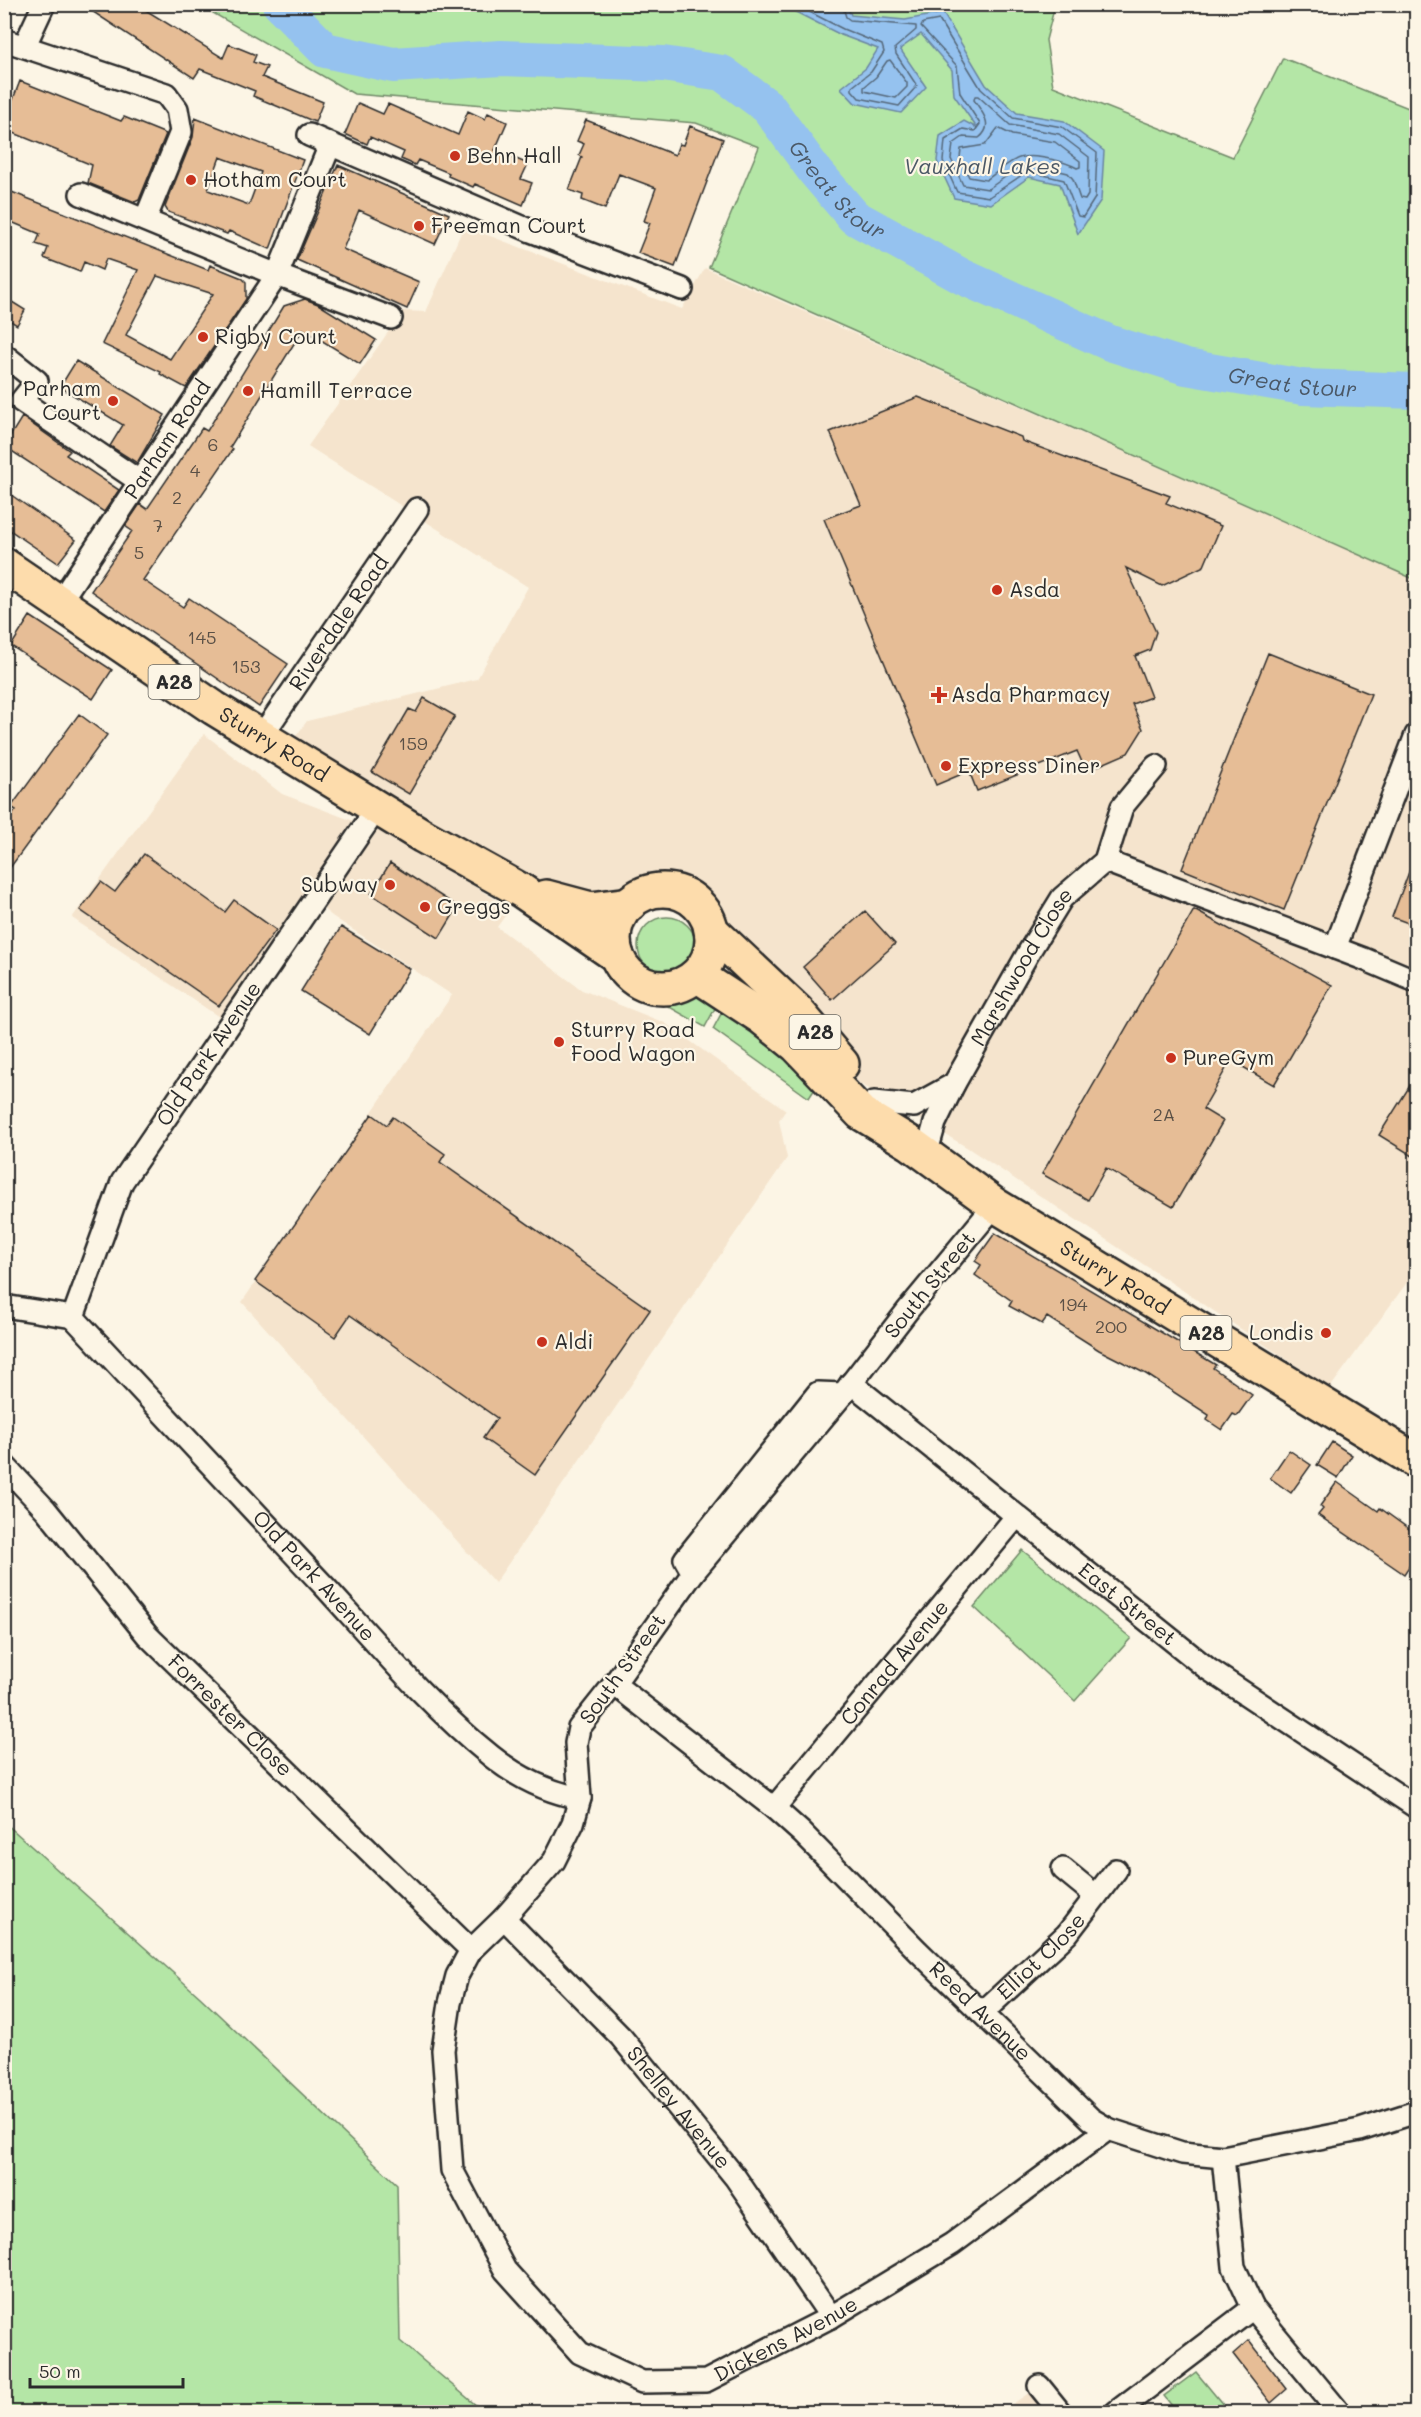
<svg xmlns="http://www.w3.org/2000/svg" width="1421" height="2417" font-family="Mali,sans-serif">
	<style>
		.built { fill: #f5e4cd }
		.green { fill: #b4e6a6; stroke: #708868; stroke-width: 1.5 }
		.water { fill: #95c2ef; stroke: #6b86a1; stroke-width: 1.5 }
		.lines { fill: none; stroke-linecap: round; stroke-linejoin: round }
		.shore { stroke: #556779; stroke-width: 1.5 }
		.river { stroke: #95c2ef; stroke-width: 36 }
		.building { fill: #e6bd96; stroke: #2b2b2b; stroke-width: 1.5; fill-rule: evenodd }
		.street-casing { stroke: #2b2b2b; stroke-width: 26 }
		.highway-casing { stroke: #2b2b2b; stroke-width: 38 }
		.street { stroke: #fcf5e5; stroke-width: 21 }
		.highway { stroke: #fddcac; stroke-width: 33 }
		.poi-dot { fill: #c8321e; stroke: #fcf5e5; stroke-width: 2 }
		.labels { text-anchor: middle; stroke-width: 4.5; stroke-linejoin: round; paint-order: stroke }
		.number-label { font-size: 18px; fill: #5a5046 }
		.shield { fill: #fcf5e5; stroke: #6a6863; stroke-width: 1.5 }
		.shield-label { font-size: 20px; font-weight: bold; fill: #2b2b2b }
		.poi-label { font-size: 21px; fill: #2b2b2b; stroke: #fcf5e5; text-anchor: start }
		.street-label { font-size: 21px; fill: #2b2b2b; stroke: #fcf5e5 }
		.water-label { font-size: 22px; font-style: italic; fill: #4b5866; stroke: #fcf5e5 }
	</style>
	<rect width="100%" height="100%" fill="#fcf5e5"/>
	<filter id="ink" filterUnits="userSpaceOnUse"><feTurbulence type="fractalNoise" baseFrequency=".0167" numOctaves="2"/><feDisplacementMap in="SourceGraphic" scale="12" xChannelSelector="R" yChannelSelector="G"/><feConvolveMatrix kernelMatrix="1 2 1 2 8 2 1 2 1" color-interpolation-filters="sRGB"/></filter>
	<g filter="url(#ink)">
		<path class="built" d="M464 226 682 309 705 268 1416 580V1270L1330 1388 968 1148 859 1083 796 1011 710 925 701 908 689 897 673 891 663 890 653 892 637 898 522 891 293 740 307 721 477 679 528 587 308 446 403 311 426 312Z
			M204 734 282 794 398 838 510 909 497 927 582 990 665 1023 786 1110 779 1120 787 1158 495 1583 242 1302 452 995 332 916 305 894 222 1019 72 918Z
			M1039 2386 1060 2412H1001Z"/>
		<path class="green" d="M199 5H1055L1046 40 1053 86 1233 157 1283 58 1416 111V580L709 267 759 147 696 123 354 94Z
			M638 946a29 29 0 1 1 58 0a29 29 0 1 1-58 0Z
			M700 994 720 999 705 1027 664 1004C675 995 686 995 700 994Z
			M728 1001 818 1084 809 1098 713 1029Z
			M1022 1550 1131 1638 1075 1701 974 1607Z
			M4 1822 200 1997 397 2184 400 2341 484 2412H5Z
			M1196 2372 1229 2412H1177L1164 2396Z"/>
		<path class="water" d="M782 5H847L851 15 905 20 943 13 986 85 1017 113 1064 121 1104 151 1101 200 1078 234 1060 184 1029 177 991 204 954 198 937 161 940 136 964 121 977 128 954 95 952 70 921 34 900 49 926 87 901 113 855 103 841 88 866 68 878 49 841 35Z"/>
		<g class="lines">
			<path class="shore" d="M794 4 843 29 882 45 884 52 871 72 852 87V90L859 98 899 106 917 86 896 54 895 48 916 30V26L850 20 846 17 842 4
				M939 20 981 89 1013 118 1062 127 1097 153 1095 198 1083 217 1078 216 1064 180 1031 172 1025 173 989 197 957 192 943 161 945 140 963 129 975 131 980 124 960 93 957 66 921 27 923 23Z
				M890 60 907 83V87L896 98 864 91V87L876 77 887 61Z
				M975 96H978L1010 125 1059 134 1089 157 1088 195 1085 200 1080 199 1073 179 1068 173 1030 164 1021 166 988 189 963 185 951 159 953 144 963 137 979 138C995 126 982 112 974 100Z
				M998 128 1012 135 1055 142 1080 161V167L1077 168C1068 163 1060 161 1050 159 1016 151 1012 162 986 180L969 177 960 158 961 149 985 145Z"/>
			<path class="river" id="s1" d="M280 4 325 50 393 65 501 58 663 64 722 73 768 107 814 170 854 217 963 277 1110 343 1186 367 1303 387 1416 391"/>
		</g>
		<path class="building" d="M81 4H136L223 58 229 44 256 55 253 62 267 67 262 77 323 102 315 122 253 96 255 91 200 69 194 78Z
			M20 81 121 121 124 117 166 134 139 200 135 202 88 183 92 165 4 129V123Z
			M358 103 383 114 388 104 458 135 468 111 485 119 488 113 507 122 495 150 528 164 521 179 532 183 523 205 475 184 473 187 448 176 449 173 418 160 415 165 401 159 404 152 370 137 367 144 345 134Z
			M195 118 303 160 270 249 229 231 227 234 168 212 165 207 193 137ZM220 157 261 172 249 205 208 190Z
			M586 120 675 155 679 144 683 145 690 126 723 139 675 267 638 253 650 223 644 221 656 188 619 174 605 209 582 200 583 195 569 190 582 157 579 155 584 144 577 141Z
			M338 165 449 214 435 244 359 210 343 249 419 282 407 309 297 260Z
			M4 189 208 270 210 265 242 278 246 282V299L186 388 160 374 161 372 102 344 138 270 106 259 102 270 84 262 80 272 44 258 48 248 36 244 40 234 4 219ZM157 276 213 294 170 359 126 335Z
			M4 297 25 310 17 325 4 317Z
			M305 299 318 304 376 340 360 364 303 329 230 447 233 449 143 580 183 607 189 598 288 664 259 707 91 591 132 531 125 526 140 504 147 509 202 428 207 431 284 306Z
			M76 361 165 415 137 463 110 446 123 425 60 387Z
			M918 397 1021 437 1022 441 1170 496 1166 503 1221 526 1204 566 1162 586 1126 568 1156 632 1150 650 1135 656 1151 697 1132 704 1143 729 1128 753 1086 771 1077 751 977 791 969 771 936 785 824 519 861 505 830 432Z
			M22 417 70 451 66 455 119 490 104 512 4 446Z
			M4 490 76 540 58 563 4 526Z
			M30 616 112 670 93 699 11 646Z
			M1268 653 1371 694 1284 910 1182 869Z
			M424 698 455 716 409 794 372 772 409 709 416 712Z
			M79 714 107 735 4 876V826L16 810 11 807Z
			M144 854 225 912 234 900 276 930 219 1006 80 910 101 882 115 892Z
			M1415 856H1416V926L1392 917Z
			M390 863 458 907 439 938 371 894Z
			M1194 910 1332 985 1274 1085 1231 1060 1203 1109 1223 1121 1173 1207 1106 1168 1088 1200 1042 1174Z
			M865 911 895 944 832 1000 803 967Z
			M341 927 410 969 370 1034 301 991Z
			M1416 1076V1158L1379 1135Z
			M372 1114 387 1125 393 1117 445 1154 440 1162 650 1310 535 1475 483 1438 497 1418 350 1315 335 1337 255 1281Z
			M995 1233 1216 1365 1213 1368 1252 1395 1237 1416 1233 1414 1222 1430 1207 1420 1209 1415 1146 1374 1099 1350 1047 1317 1042 1324 1009 1306 1012 1301 975 1275 981 1265 975 1261Z
			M1332 1442 1352 1455 1338 1478 1317 1465Z
			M1289 1450 1311 1465 1291 1493 1270 1478Z
			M1337 1482 1378 1511 1380 1508 1416 1534V1556L1404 1574 1318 1515 1323 1509 1320 1506Z
			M1249 2340 1287 2389 1271 2403 1233 2354Z"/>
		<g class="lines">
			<defs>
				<g id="street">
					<path d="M4 40 166 94 177 109 181 132 145 220"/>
					<path d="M25 45 44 4"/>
					<path d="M309 135 531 231 682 289"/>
					<path d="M81 194 277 275 391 318"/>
					<path d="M4 355 37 381 21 401 139 481"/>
					<path id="s2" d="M59 603 277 275 330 145"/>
					<path id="s3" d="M261 737 417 509"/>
					<path id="s4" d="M377 808 122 1182 73 1317C157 1407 241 1498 326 1588 378 1645 431 1708 491 1756 517 1777 548 1792 580 1798"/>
					<path d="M1105 861 1364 959 1416 981"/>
					<path d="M1335 948 1416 735"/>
					<path d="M874 1102 914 1106 954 1084"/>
					<path id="s5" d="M926 1155 935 1123 954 1084 1030 950 1062 898 1105 861 1122 807 1156 766"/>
					<path id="s6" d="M995 1205 908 1310 843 1394 693 1573 614 1684 579 1728 576 1743 580 1798 573 1823 554 1861 504 1918 471 1950 457 1976 450 2003 443 2050 452 2170 505 2270 580 2353 642 2382 706 2381 831 2317 952 2244 1108 2129"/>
					<path d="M4 1306 73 1317"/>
					<path id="s7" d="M851 1383 1208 1669 1416 1807"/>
					<path id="s8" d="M4 1465 46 1510 147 1635 471 1950"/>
					<path d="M693 1573 685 1559 818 1393 843 1394"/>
					<path id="s9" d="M614 1684 774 1808 802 1833 918 1951 1091 2119 1108 2129 1182 2153 1223 2157 1360 2130 1416 2112"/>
					<path id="s10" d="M774 1808 1016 1517"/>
					<path d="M1063 1869 1096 1896"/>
					<path id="s11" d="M504 1918 621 2037 735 2177 831 2317"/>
					<path id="s12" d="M982 2013 1067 1934 1116 1870"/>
					<path d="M1223 2157 1234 2267 1253 2308 1339 2412"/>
					<path d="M1039 2386 1060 2412"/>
					<path d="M1116 2412 1253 2308"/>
				</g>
				<g id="highway">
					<path id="s13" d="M4 565 214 708 423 836 522 891 617 956"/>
					<circle cx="663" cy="939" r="49"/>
					<path d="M546 897 591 909 630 904"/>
					<path d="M711 930 797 1011 842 1064"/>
					<path id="s14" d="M697 975 761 1017 797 1046 861 1113 910 1143 995 1205 1416 1461"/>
				</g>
			</defs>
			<use href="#street" class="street-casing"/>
			<use href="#highway" class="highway-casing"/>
			<use href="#street" class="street"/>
			<use href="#highway" class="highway"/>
		</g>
	</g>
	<g class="poi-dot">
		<circle cx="455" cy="156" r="6"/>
		<circle cx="191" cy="180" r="6"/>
		<circle cx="419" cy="226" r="6"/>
		<circle cx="203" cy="337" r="6"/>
		<circle cx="248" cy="391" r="6"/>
		<circle cx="113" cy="401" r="6"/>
		<circle cx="997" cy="590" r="6"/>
		<path d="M936 686h6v6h6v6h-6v6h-6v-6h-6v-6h6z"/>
		<circle cx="946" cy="766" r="6"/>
		<circle cx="390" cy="885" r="6"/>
		<circle cx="425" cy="907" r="6"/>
		<circle cx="559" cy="1042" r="6"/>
		<circle cx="1171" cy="1058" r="6"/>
		<circle cx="1326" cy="1333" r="6"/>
		<circle cx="542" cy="1342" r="6"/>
	</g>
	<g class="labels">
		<g class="number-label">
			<text x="213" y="451">6</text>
			<text x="195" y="477">4</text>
			<text x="177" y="504">2</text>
			<text x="158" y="532">7</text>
			<text x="139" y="559">5</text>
			<text x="202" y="644">145</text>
			<text x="246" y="673">153</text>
			<text x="413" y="750">159</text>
			<text x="1164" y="1121">2A</text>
			<text x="1073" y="1311">194</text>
			<text x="1111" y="1333">200</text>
		</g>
		<g class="shield">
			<rect x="148.5" y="665" width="51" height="34" rx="4.5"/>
			<rect x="789.5" y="1015" width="51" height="34" rx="4.5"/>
			<rect x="1180.5" y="1316" width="51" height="34" rx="4.5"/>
		</g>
		<g class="shield-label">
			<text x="174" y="689">A28</text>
			<text x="815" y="1039">A28</text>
			<text x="1206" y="1340">A28</text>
		</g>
		<g class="poi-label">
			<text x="467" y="163">Behn Hall</text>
			<text x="203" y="187">Hotham Court</text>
			<text x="431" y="233">Freeman Court</text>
			<text x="215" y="344">Rigby Court</text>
			<text x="101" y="396" text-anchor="end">Parham<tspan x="101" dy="24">Court</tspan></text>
			<text x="260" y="398">Hamill Terrace</text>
			<text x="1009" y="597">Asda</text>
			<text x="951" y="702">Asda Pharmacy</text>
			<text x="958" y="773">Express Diner</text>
			<text x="378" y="892" text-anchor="end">Subway</text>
			<text x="437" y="914">Greggs</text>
			<text x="571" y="1037">Sturry Road<tspan x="571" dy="24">Food Wagon</tspan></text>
			<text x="1183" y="1065">PureGym</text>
			<text x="1314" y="1340" text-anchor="end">Londis</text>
			<text x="554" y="1349">Aldi</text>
		</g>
		<g class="street-label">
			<text dy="7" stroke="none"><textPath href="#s2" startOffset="196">Parham Road</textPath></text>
			<text dy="7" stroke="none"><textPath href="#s3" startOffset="138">Riverdale Road</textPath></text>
			<text dy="7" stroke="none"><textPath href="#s13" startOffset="324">Sturry Road</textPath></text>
			<text dy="7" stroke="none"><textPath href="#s5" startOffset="212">Marshwood Close</textPath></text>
			<text transform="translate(209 1054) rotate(-56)" y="7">Old Park Avenue</text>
			<text dy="7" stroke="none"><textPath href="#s14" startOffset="518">Sturry Road</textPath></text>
			<text transform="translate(930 1285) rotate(-51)" y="7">South Street</text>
			<text dy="7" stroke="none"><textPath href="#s4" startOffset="950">Old Park Avenue</textPath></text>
			<text dy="7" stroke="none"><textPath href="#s7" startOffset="354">East Street</textPath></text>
			<text dy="7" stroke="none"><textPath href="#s10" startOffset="189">Conrad Avenue</textPath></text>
			<text transform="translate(623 1669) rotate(-54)" y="7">South Street</text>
			<text dy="7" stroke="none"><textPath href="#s8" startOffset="338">Forrester Close</textPath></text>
			<text dy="7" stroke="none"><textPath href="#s12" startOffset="82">Elliot Close</textPath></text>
			<text dy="7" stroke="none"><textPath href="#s9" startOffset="492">Reed Avenue</textPath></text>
			<text dy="7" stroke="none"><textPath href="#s11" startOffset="258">Shelley Avenue</textPath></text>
			<text dy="7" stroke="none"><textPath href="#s6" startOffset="1602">Dickens Avenue</textPath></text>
		</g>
		<g class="water-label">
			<text x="982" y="174">Vauxhall Lakes</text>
			<text dy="8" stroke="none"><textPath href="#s1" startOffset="630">Great Stour</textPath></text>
			<text dy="8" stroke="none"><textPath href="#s1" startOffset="1134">Great Stour</textPath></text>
		</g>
	</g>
	<rect width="1421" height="2417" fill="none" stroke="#fcf5e5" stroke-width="24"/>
	<rect x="12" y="12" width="1397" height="2393" fill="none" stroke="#2b2b2b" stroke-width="2" filter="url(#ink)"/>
	<path d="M30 2378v9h153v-9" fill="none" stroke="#2b2b2b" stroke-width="3"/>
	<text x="39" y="2378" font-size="18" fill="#2b2b2b" stroke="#fcf5e5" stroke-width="4.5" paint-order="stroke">50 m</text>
</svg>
